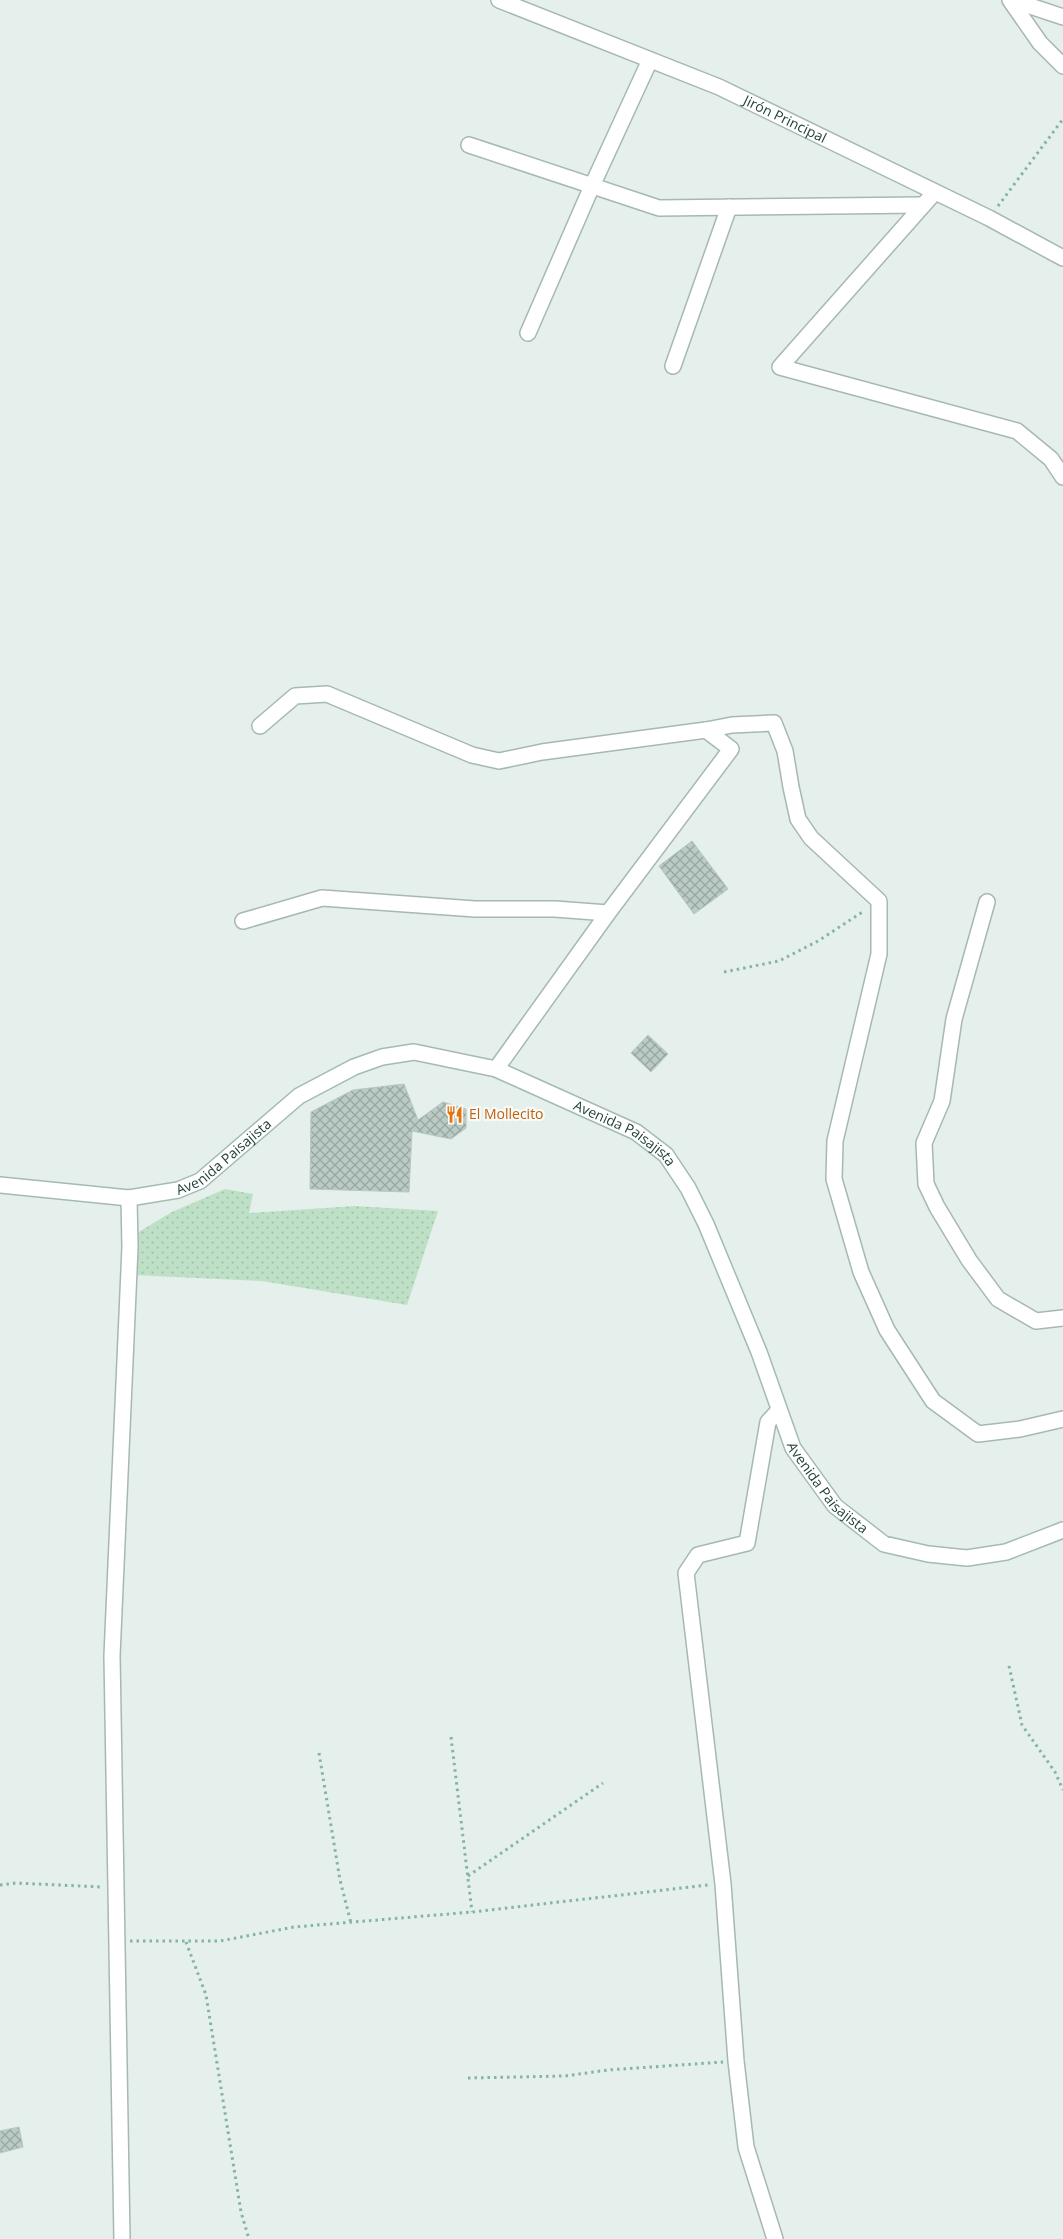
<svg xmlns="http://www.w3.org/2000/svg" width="1063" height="2239" font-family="'Open Sans',sans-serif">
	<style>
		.grass { fill: url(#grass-dots) }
		.building { fill: url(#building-cross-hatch); stroke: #b7c9c2 }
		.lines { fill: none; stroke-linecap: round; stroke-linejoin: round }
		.minor-casing { stroke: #a7b8b2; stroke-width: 18 }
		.tertiary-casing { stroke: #a7b8b2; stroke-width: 18 }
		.secondary-casing { stroke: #a3bbb3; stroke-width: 18 }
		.path { stroke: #85b4a5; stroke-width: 3; stroke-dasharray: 2.5 4; stroke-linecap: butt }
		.minor { stroke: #fff; stroke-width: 15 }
		.tertiary { stroke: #fff; stroke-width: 15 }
		.secondary { stroke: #fff; stroke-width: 15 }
		.labels { text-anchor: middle; stroke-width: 4.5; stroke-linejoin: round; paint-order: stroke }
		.street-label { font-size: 14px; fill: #23423a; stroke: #f6fbf9 }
		.food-label { font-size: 14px; fill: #c56008; stroke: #f6fbf9; text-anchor: start }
	</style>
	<defs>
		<pattern id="grass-dots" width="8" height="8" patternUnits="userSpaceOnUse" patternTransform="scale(1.25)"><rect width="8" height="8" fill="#bee0c7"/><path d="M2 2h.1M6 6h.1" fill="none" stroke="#a3c1ac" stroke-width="1.8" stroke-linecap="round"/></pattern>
		<pattern id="building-cross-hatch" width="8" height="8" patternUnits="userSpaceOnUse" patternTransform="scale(1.25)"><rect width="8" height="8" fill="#bacac4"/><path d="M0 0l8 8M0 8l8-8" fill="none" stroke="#97a6a0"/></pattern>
	</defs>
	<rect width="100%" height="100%" fill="#e5efeb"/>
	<path class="grass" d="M225 1189 253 1194 249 1213 355 1206 438 1211 407 1305 262 1281 133 1275 132 1236 172 1212Z"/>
	<path class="building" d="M692 841 728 889 694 914 659 866Z
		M648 1035 668 1054 651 1072 631 1053Z
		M404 1084 418 1120 443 1102 466 1109V1128L451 1139 412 1131 409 1192 310 1189 311 1112 353 1090Z
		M19 2127 23 2147 0 2153V2131Z"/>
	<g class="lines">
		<defs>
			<g id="minor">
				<path id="s1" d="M499 0 719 87 989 218 1063 258"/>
				<path d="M1012 0 1063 17"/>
				<path d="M469 145 659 208 923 205"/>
				<path d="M934 193 780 367 1017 431 1051 459 1063 477"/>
				<path d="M528 333 592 186 650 60"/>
				<path d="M673 366 729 207"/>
				<path d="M260 726 295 696 327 694 472 755 499 761 542 752 706 730 731 749 608 913 496 1069"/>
				<path d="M706 730 732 725 774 723 785 751 791 787 798 819 811 838 879 901V954L835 1141 834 1179 861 1272 887 1330 933 1401 978 1434 1020 1429 1063 1419"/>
				<path d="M987 902 954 1019 942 1101 924 1143 926 1184 937 1207 969 1260 998 1299 1036 1321 1063 1318"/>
				<path d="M243 921 322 898 475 909H555L608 913"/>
				<path d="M122 2239 112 1656 130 1247 129 1198"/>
				<path d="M775 2239 746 2147 736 2061 723 1884 686 1573 698 1555 747 1543 768 1422 779 1410"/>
			</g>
			<path id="tertiary" d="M1010 0 1040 43 1063 66"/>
			<g id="secondary">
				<path id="s2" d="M0 1185 129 1198 178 1190 200 1181 299 1096 354 1067 382 1057 414 1052 496 1069 636 1132 666 1155 688 1188 706 1224 759 1352 793 1448 835 1506 884 1544 928 1554 967 1558 1006 1552 1063 1530"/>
			</g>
		</defs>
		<use href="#minor" class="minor-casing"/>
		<use href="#tertiary" class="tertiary-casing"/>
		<use href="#secondary" class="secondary-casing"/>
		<path class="path" d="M998 206 1063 119
			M724 972 779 961 818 941 864 911
			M1009 1666 1022 1725 1055 1772 1063 1790
			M451 1737 472 1912
			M319 1753 340 1880 351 1923
			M468 1876 603 1783
			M0 1885 16 1883 102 1887
			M130 1941H220L294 1927 472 1912 708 1885
			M186 1942 206 1995 241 2212 249 2239
			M468 2078 565 2076 608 2070 723 2062"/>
		<use href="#minor" class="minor"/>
		<use href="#tertiary" class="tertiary"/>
		<use href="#secondary" class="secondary"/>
	</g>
	<defs>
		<symbol id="restaurant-bare" viewBox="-9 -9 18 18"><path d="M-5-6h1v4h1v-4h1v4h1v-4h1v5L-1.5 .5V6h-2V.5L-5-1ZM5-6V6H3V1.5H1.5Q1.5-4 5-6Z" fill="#e8710a" stroke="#f6fbf9" stroke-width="2.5" paint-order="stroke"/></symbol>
	</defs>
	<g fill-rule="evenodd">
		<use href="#restaurant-bare" x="442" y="1102" width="25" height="25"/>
	</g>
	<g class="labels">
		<g class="street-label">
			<text dy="5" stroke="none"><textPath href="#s1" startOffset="310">Jirón Principal</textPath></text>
			<text dy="5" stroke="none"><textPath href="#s2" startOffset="686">Avenida Paisajista</textPath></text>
			<text dy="5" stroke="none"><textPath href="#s2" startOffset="236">Avenida Paisajista</textPath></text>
			<text dy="5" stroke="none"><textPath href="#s2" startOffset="1106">Avenida Paisajista</textPath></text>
		</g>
		<g class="food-label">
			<text x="469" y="1119">El Mollecito</text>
		</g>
	</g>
</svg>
